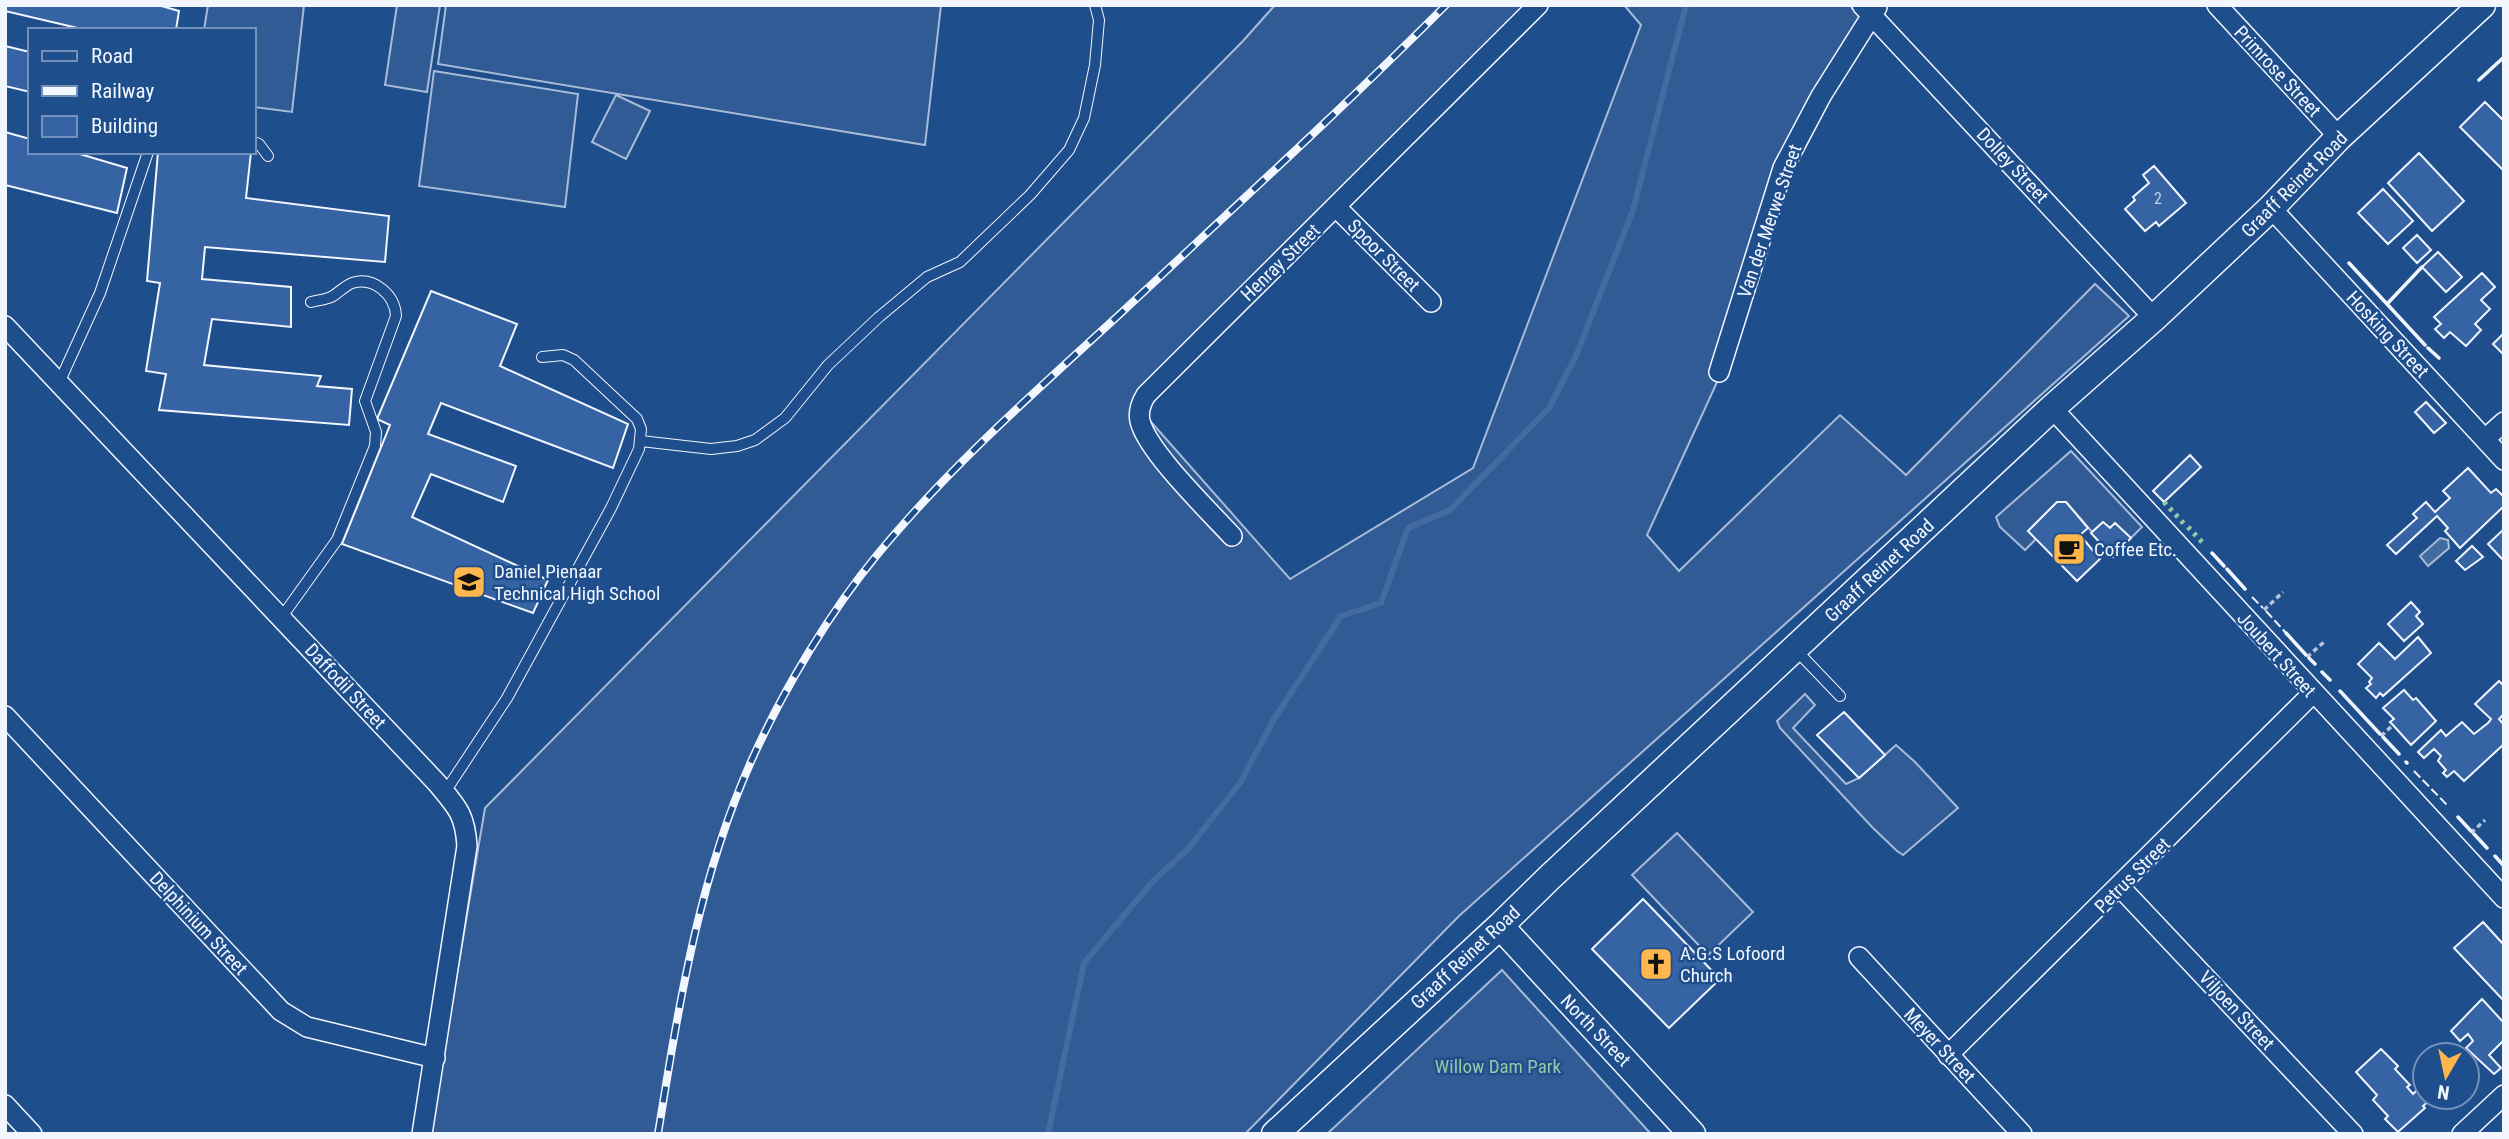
<svg xmlns="http://www.w3.org/2000/svg" width="2509" height="1139" font-family="'Roboto Condensed',sans-serif">
	<style>
		.built { fill: #305b95; stroke: #a8bbd7; stroke-width: 2 }
		.water { fill: #446ba0; stroke: #a8bbd7; stroke-width: 2 }
		.lines { fill: none; stroke-linecap: round; stroke-linejoin: round }
		.stream { stroke: #446ba0; stroke-width: 6 }
		.building { fill: #3563a3; stroke: #f2f6ff; stroke-width: 2 }
		.lane-casing { stroke: #f2f6ff; stroke-width: 12 }
		.street-casing { stroke: #f2f6ff; stroke-width: 22 }
		.secondary-casing { stroke: #f2f6ff; stroke-width: 29 }
		.path { stroke: #b3c4dc; stroke-width: 3.5; stroke-dasharray: 5 3.5; stroke-linecap: butt }
		.lane { stroke: #1f4e8c; stroke-width: 10 }
		.street { stroke: #1f4e8c; stroke-width: 19 }
		.secondary { stroke: #1f4e8c; stroke-width: 26 }
		.rail-casing { stroke: #f2f6ff; stroke-width: 8 }
		.rail { stroke: #1f4e8c; stroke-width: 5; stroke-dasharray: 16; stroke-linecap: butt }
		.hedge { stroke: #97c8a6; stroke-width: 5; stroke-dasharray: 3.5 5; stroke-linecap: butt }
		.fence { stroke: #f2f6ff; stroke-width: 2; stroke-dasharray: 9 3.5; stroke-linecap: butt }
		.wall { stroke: #f2f6ff; stroke-width: 3.5 }
		.labels { text-anchor: middle; stroke-width: 5; stroke-linejoin: round; paint-order: stroke }
		.number-label { font-size: 16px; fill: #c3d1e8 }
		.street-label { font-size: 19px; fill: #f2f6ff; stroke: #1f4e8c }
		.poi-label { font-size: 19px; fill: #f2f6ff; stroke: #1f4e8c; text-anchor: start }
		.park-label { font-size: 19px; fill: #97c8a6; stroke: #1f4e8c }
	</style>
	<rect width="100%" height="100%" fill="#1f4e8c"/>
	<path class="built" d="M208 5H304L292 112 254 107V30H204Z
		M397 5H440L427 92 385 85Z
		M446 5H941L925 145 438 64Z
		M1275 5H1537L1136 405 1290 579 1473 468 1641 25 1624 5H1850L1861 18 1819 95 1718 380 1647 535 1679 571 1840 415 1906 475 2095 284 2129 316 1459 916 1245 1134H430L485 808 1243 41Z
		M434 71 578 94 565 207 419 186Z
		M616 95 650 111 626 159 592 142Z
		M2071 451 2142 527 2131 538 2115 524 2110 528 2103 522 2092 532 2066 502H2057L2028 531 2036 539 2025 550 2000 527 1996 517Z
		M1805 694 1815 705 1793 728 1846 784 1859 778 1896 745 1915 762 1958 808 1903 855 1897 851 1872 827 1780 728 1777 721Z
		M1677 833 1753 912 1708 955 1632 875Z
		M1502 970 1651 1134H1327Z"/>
	<path class="water" d="M2440 538 2448 540 2449 548 2428 566 2420 556Z"/>
	<g class="lines">
		<path class="stream" d="M1048 1134 1084 963 1152 882 1188 849 1240 783 1274 719 1341 616 1381 603 1408 528 1450 510 1549 408 1576 356 1633 210 1686 5"/>
	</g>
	<path class="building" d="M5 5H158L179 11 176 30H86L5 11Z
		M5 46 30 52V92L5 86Z
		M2485 102 2504 121V171L2460 127Z
		M5 132 30 139V152H73L127 168 117 213 5 185Z
		M158 152H251L246 198 389 216 385 262 205 247 202 279 291 287V327L212 319 204 365 321 376 317 386 352 389 349 425 159 410 166 374 146 371 160 283 147 281Z
		M2419 153 2464 201 2432 231 2388 183Z
		M2154 166 2186 203 2159 226 2156 222 2145 231 2125 209 2135 200 2133 197 2149 183 2143 175Z
		M2383 189 2413 221 2388 244 2358 213Z
		M2417 235 2431 250 2417 263 2403 248Z
		M2438 252 2462 277 2446 292 2422 267Z
		M2482 273 2495 287 2481 300 2490 309 2475 324 2481 330 2466 346 2450 332 2444 338 2435 329 2441 324 2434 317Z
		M431 291 517 324 500 366 628 424 613 468 441 403 428 434 516 466 503 502 431 474 412 517 548 580 533 613 342 544 390 425 377 419Z
		M2504 333V355L2493 344Z
		M2426 402 2446 423 2434 433 2415 412Z
		M2190 455 2201 467 2164 502 2153 491Z
		M2468 468 2491 493 2496 489 2504 497V506L2460 548 2445 531 2448 528 2437 516 2396 554 2387 545 2417 518 2413 514 2426 502 2435 512 2450 498 2443 491Z
		M2057 502H2066L2088 528 2080 535 2100 559 2077 581 2028 531Z
		M2103 522 2110 528 2115 523 2131 538 2113 557 2091 533Z
		M2504 529V561L2488 544Z
		M2472 546 2483 557 2465 570 2456 561Z
		M2411 602 2420 612 2416 616 2423 624 2404 641 2388 624Z
		M2418 637 2431 653 2383 696 2380 693 2376 698 2366 688 2371 684 2369 682 2372 678 2358 664 2379 643 2395 659Z
		M2499 681 2504 686V714L2499 719 2504 725V744L2464 781 2454 771 2447 777 2443 773 2446 770 2438 761 2441 756 2434 749 2424 758 2418 752 2441 730 2446 736 2462 722 2474 734 2488 723 2491 719 2475 704Z
		M2404 690 2413 700 2416 698 2436 721 2411 745 2393 725 2390 722 2394 719 2383 708Z
		M1844 712 1885 755 1859 778 1817 735Z
		M1643 899 1720 979 1669 1028 1592 949Z
		M2483 922 2504 945V1001L2454 948Z
		M2482 999 2504 1023V1040L2489 1055 2501 1068 2494 1074 2466 1048 2473 1041 2468 1034 2460 1041 2451 1031Z
		M2381 1049 2398 1066 2395 1069 2410 1085 2407 1087 2413 1094 2419 1088 2425 1097 2430 1100 2423 1106 2425 1108 2398 1132 2385 1119 2388 1116 2373 1100 2377 1095 2356 1072Z"/>
	<g class="lines">
		<defs>
			<path id="lane" d="M254 142 259 144 268 156
				M59 383 100 293 148 152
				M641 441 711 449 737 446 755 440 785 418 828 365 879 317 927 277 960 262 1030 195 1069 150 1084 118 1095 65 1099 20 1095 5
				M281 618 337 540 375 446 376 432 365 401 396 316C395 295 374 276 352 283 345 286 339 292 333 296 326 300 318 300 311 302
				M1795 649 1840 696
				M445 792 507 698 611 508 639 449 641 429 637 419 574 360 563 355 542 357"/>
			<path id="street" d="M1862 5 2154 318
				M2217 5 2339 137
				M1337 208 1431 302
				M2271 208 2504 460
				M5 326 437 783C457 807 465 814 467 846L422 1134
				M1719 372 1783 168 1821 96 1877 7
				M2052 408 2504 898
				M2485 439 2504 422
				M1232 536C1209 511 1147 451 1140 421 1138 412 1141 403 1146 395L1538 5
				M5 716 281 1011 307 1027 435 1058
				M2120 887 2353 1134
				M1859 957 2022 1134
				M1948 1055 2313 693
				M5 1105 32 1134
				M2462 1134 2504 1095"/>
			<path id="secondary" d="M1500 926 1692 1134
				M1275 1134 1500 926 1549 878 2052 408 2154 318 2271 208 2339 137 2482 5"/>
		</defs>
		<use href="#lane" class="lane-casing"/>
		<use href="#street" class="street-casing"/>
		<use href="#secondary" class="secondary-casing"/>
		<path class="path" d="M2264 610 2283 592
			M2307 657 2324 642
			M2381 736 2393 725
			M2471 833 2485 820"/>
		<use href="#lane" class="lane"/>
		<use href="#street" class="street"/>
		<use href="#secondary" class="secondary"/>
		<defs>
			<path id="rail" d="M658 1134C679 1004 699 875 754 755 785 687 830 612 877 555 950 466 1036 391 1120 314 1229 212 1340 111 1446 5"/>
		</defs>
		<use href="#rail" class="rail-casing"/>
		<use href="#rail" class="rail"/>
		<path class="hedge" d="M2164 502 2185 525
			M2188 527 2202 542"/>
		<path class="fence" d="M2252 597 2263 608
			M2266 611 2286 633
			M2414 771 2448 806"/>
		<path class="wall" d="M2479 80 2504 57
			M2349 263 2425 345
			M2387 304 2422 267
			M2428 348 2439 358
			M2212 553 2224 566
			M2227 569 2245 589
			M2286 633 2306 655
			M2309 658 2315 664
			M2322 672 2330 680
			M2340 691 2380 734
			M2383 737 2399 754
			M2406 762 2407 763
			M2458 817 2471 831
			M2474 834 2487 848
			M2495 856 2504 866"/>
	</g>
	<defs>
		<symbol id="cafe-square" viewBox="-11 -11 22 22"><rect x="-9" y="-9" width="18" height="18" rx="4" fill="#ffb74d" stroke="#1f4e8c"/><path d="M-5.5-4.5H6V0H3Q3 3.5 0 3.5H-2.5Q-5.5 3.5-5.5 0ZM3-3.2v2h1.7v-2ZM-6 4.5H4V6H-6Z" fill="#111"/></symbol>
		<symbol id="school-square" viewBox="-11 -11 22 22"><rect x="-9" y="-9" width="18" height="18" rx="4" fill="#ffb74d" stroke="#1f4e8c"/><path d="M0-5L7-2L0 1L-7-2ZM-4 1L0 2.5L4 1V4Q0 6-4 4Z" fill="#111"/></symbol>
		<symbol id="church-square" viewBox="-11 -11 22 22"><rect x="-9" y="-9" width="18" height="18" rx="4" fill="#ffb74d" stroke="#1f4e8c"/><path d="M-1.2-6h2.4v3.5h3.3v2.4h-3.3V6h-2.4V-.1h-3.3v-2.4h3.3Z" fill="#111"/></symbol>
	</defs>
	<g fill-rule="evenodd">
		<use href="#cafe-square" x="2050" y="530" width="38" height="38"/>
		<use href="#school-square" x="450" y="563" width="38" height="38"/>
		<use href="#church-square" x="1637" y="945" width="38" height="38"/>
	</g>
	<g class="labels">
		<g class="number-label">
			<text x="2158" y="204">2</text>
		</g>
		<g class="street-label">
			<text transform="translate(2278 71) rotate(47)" y="7">Primrose Street</text>
			<text transform="translate(2013 165) rotate(47)" y="7">Dolley Street</text>
			<text transform="translate(2294 184) rotate(-45)" y="7">Graaff Reinet Road</text>
			<text transform="translate(1769 221) rotate(-71)" y="7">Van der Merwe Street</text>
			<text transform="translate(1384 255) rotate(45)" y="7">Spoor Street</text>
			<text transform="translate(1280 262) rotate(-44)" y="7">Henray Street</text>
			<text transform="translate(2388 334) rotate(47)" y="7">Hosking Street</text>
			<text transform="translate(1879 570) rotate(-43)" y="7">Graaff Reinet Road</text>
			<text transform="translate(2277 654) rotate(48)" y="7">Joubert Street</text>
			<text transform="translate(346 686) rotate(47)" y="7">Daffodil Street</text>
			<text transform="translate(2132 875) rotate(-45)" y="7">Petrus Street</text>
			<text transform="translate(199 923) rotate(47)" y="7">Delphinium Street</text>
			<text transform="translate(1465 957) rotate(-43)" y="7">Graaff Reinet Road</text>
			<text transform="translate(2237 1010) rotate(47)" y="7">Viljoen Street</text>
			<text transform="translate(1596 1030) rotate(46)" y="7">North Street</text>
			<text transform="translate(1940 1045) rotate(47)" y="7">Meyer Street</text>
		</g>
		<g class="poi-label">
			<text x="2094" y="556">Coffee Etc.</text>
			<text x="494" y="578">Daniel Pienaar<tspan x="494" dy="22">Technical High School</tspan></text>
			<text x="1680" y="960">A.G.S Lofoord<tspan x="1680" dy="22">Church</tspan></text>
		</g>
		<g class="park-label">
			<text x="1498" y="1073">Willow Dam Park</text>
		</g>
	</g>
	<rect width="2509" height="1139" fill="none" stroke="#f2f6ff" stroke-width="14"/>
	<rect x="28" y="28" width="228" height="126" fill="#1f4e8c" stroke="#7391ba" stroke-width="2"/>
	<rect x="42" y="51" width="35" height="10" fill="#1f4e8c" stroke="#7391ba" stroke-width="2"/>
	<text x="91" y="63" font-size="21" fill="#f2f6ff">Road</text>
	<rect x="42" y="86" width="35" height="10" fill="#f2f6ff" stroke="#7391ba" stroke-width="2"/>
	<text x="91" y="98" font-size="21" fill="#f2f6ff">Railway</text>
	<rect x="42" y="116" width="35" height="21" fill="#3563a3" stroke="#7391ba" stroke-width="2"/>
	<text x="91" y="133" font-size="21" fill="#f2f6ff">Building</text>
	<g transform="translate(2446 1076) rotate(189)"><circle r="33" fill="#1f4e8c" stroke="#7391ba" stroke-width="2"/>
	<path d="M0-5L12 26L0 18L-12 26Z" fill="#ffb74d"/>
	<text y="-10" font-size="19" font-weight="bold" text-anchor="middle" fill="#f2f6ff">N</text>
	</g>
</svg>
